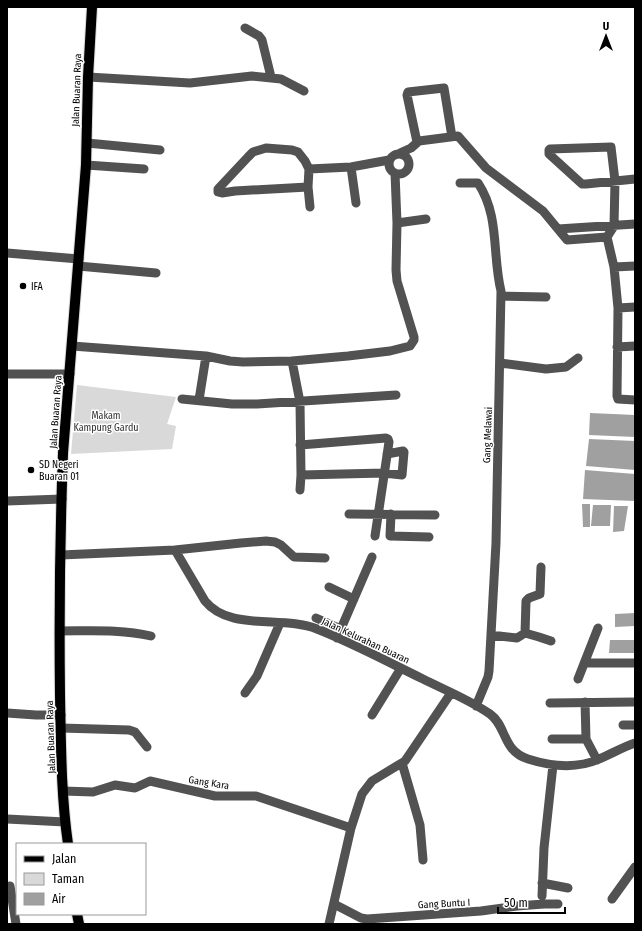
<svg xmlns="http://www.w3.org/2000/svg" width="642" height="931" font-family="'Fira Sans Condensed',sans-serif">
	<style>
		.green { fill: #d9d9d9 }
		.water { fill: #a0a0a0 }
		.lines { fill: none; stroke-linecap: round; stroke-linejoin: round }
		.major-casing { stroke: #dbdbdb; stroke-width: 12 }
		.minor { stroke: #525252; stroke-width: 9 }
		.major { stroke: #000; stroke-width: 10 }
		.poi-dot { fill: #000; stroke: #fff; stroke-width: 1.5 }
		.labels { text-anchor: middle; stroke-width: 3; stroke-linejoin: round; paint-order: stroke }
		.street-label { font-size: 10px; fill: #000; stroke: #fff }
		.poi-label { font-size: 10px; fill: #000; stroke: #fff; text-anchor: start }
		.park-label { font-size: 10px; fill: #303030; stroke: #fff }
	</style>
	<rect width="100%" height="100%" fill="#fff"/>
	<path class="green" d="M77 385 176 397 167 424 176 426 172 449 71 454Z"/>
	<path class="water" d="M590 413 635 415V437L589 435Z
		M589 439 635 441V470L586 466Z
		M585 470 635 474V501L583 499Z
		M582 504H590V527H583Z
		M593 505H611L610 526H591Z
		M614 506H628L624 531 613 532Z
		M635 613V626L615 627V614Z
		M610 640H635V653H609Z"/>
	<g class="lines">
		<defs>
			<path id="major" d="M68 844C61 795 61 745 60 695 59 614 60 533 63 453L86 165 88 77 92 7
				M77 914 79 924"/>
		</defs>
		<use href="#major" class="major-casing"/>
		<path class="minor" d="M245 28 259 36 262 40 271 77
			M88 77 190 83 252 76 281 79 304 91
			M417 142 407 95 408 92 444 88 452 137
			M87 143 160 150
			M266 148 292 150 298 152 305 161 309 169 308 187 235 191 222 193 218 192V189L248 157 253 152Z
			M400 153 411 148 419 141 458 136 486 168 543 211 567 240 607 237
			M389 164a10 10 0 1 1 20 0a10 10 0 1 1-20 0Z
			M86 165 144 169
			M351 167 356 203
			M309 169 351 167 389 160
			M635 179 586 184H582L549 154V150L550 149 611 147 615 181 614 226 607 237 614 267 618 308 617 396 618 399 635 400
			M460 183H478C500 216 492 255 501 291L496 543 489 671 488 677 476 706
			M308 187 310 207
			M397 223 426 219
			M558 229 635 224
			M7 253 79 259
			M78 266 156 273
			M614 267 635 266
			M502 296 546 297
			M618 308 635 307
			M72 346 206 356 230 361 243 362 292 361 348 356 390 351 410 346 414 340V337L397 281 396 270 397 223 395 173
			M617 347 635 346
			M292 361 300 402 301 475 300 490
			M500 363 546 369 566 367 578 358
			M7 374H70
			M182 399 232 404H257L396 395
			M199 400 206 356
			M300 445 386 438 388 439 389 442 375 536
			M301 475 384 473 402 475 404 452 403 451 387 454
			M7 501 62 499
			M349 514 435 515
			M391 514 390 536 429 537
			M175 550 241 543 266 541 275 542 281 545 294 557 325 558
			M61 555 175 550 205 601C230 632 283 615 317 629 353 643 388 662 423 679 445 690 470 700 490 714 507 726 502 751 528 759 550 766 577 769 599 759 611 754 623 747 635 743
			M329 587 354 599
			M316 618 341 629
			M60 631C90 631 122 629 151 636
			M525 633 539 637 551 641
			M491 635 517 638 525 633 526 601 529 598 540 594 541 567
			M337 638 372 557
			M585 663H635
			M578 679 598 628
			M245 693 257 676 280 623
			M585 702 586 739 597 760
			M550 703 635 702
			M7 713 36 715H61
			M372 715 401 668
			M623 725H635
			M61 728 129 730 135 732 147 747
			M552 739H586
			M402 763 420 825 423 860
			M63 791 93 792 115 785 135 788 150 781 215 796H256L351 828
			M7 819 65 822
			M542 883 568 888
			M10 886 16 924
			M542 896 544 848 553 765
			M612 899 635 867
			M334 904 361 918 367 919 481 911 517 906 544 904H558
			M329 924 351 828 362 794 372 781 405 761 451 693"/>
		<use href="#major" class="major"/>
	</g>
	<g class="poi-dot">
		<circle cx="23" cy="286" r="4"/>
		<circle cx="31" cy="470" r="4"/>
	</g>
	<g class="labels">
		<g class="street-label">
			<text transform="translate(76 90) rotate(-88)" y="4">Jalan Buaran Raya</text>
			<text transform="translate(55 412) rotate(-86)" y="4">Jalan Buaran Raya</text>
			<text transform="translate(487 435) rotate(-88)" y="4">Gang Melawai</text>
			<text transform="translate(366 640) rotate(25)" y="4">Jalan Kelurahan Buaran</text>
			<text transform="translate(50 737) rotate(-92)" y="4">Jalan Buaran Raya</text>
			<text transform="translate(209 782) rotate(9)" y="4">Gang Kara</text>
			<text transform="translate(444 903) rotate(-3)" y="4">Gang Buntu I</text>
		</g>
		<g class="poi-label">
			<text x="31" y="290">IFA</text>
			<text x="39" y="468">SD Negeri<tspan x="39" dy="12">Buaran 01</tspan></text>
		</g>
		<g class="park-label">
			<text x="106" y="419">Makam<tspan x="106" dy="12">Kampung Gardu</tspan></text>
		</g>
	</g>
	<rect width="642" height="931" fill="none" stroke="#000000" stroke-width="16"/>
	<rect x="16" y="843" width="130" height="72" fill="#ffffff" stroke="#999999"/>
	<rect x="24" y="856" width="20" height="6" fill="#000000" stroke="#999999"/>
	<text x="52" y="863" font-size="12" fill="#000000">Jalan</text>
	<rect x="24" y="873" width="20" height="12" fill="#d9d9d9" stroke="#999999"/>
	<text x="52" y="883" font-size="12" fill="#000000">Taman</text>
	<rect x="24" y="893" width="20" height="12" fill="#a0a0a0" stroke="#999999"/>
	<text x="52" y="903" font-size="12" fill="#000000">Air</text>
	<g transform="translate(606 36)" stroke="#ffffff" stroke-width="3" paint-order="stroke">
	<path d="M0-3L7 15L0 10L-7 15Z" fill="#000000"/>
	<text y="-6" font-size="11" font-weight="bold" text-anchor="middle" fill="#000000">U</text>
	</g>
	<path d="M498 907v6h67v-6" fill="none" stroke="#000000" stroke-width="2"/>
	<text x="504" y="907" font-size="12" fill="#000000" stroke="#ffffff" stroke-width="3" paint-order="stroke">50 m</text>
</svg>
